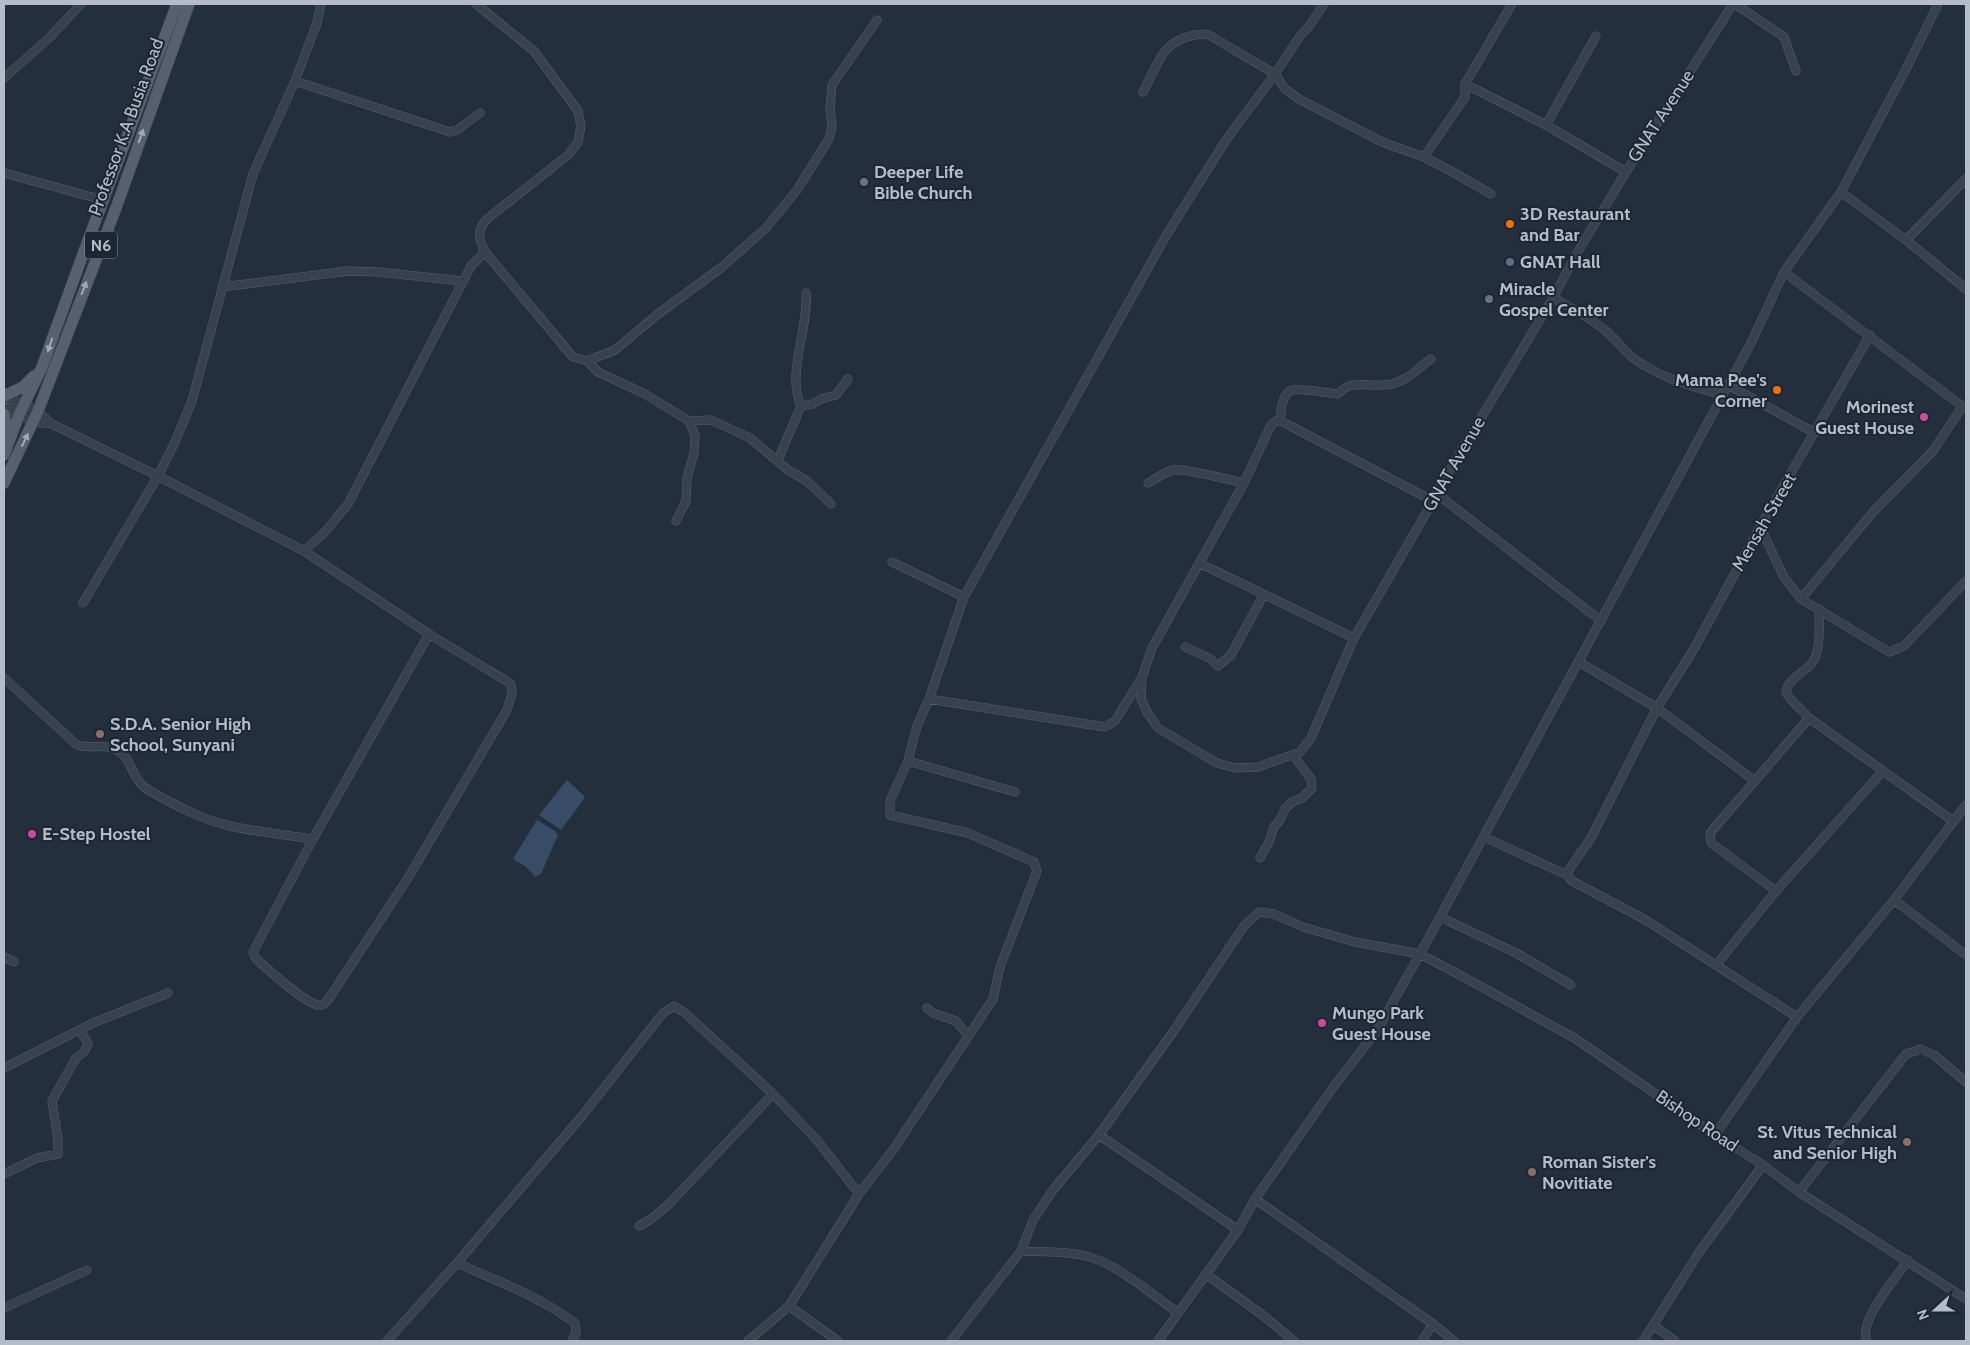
<svg xmlns="http://www.w3.org/2000/svg" width="1970" height="1345" font-family="Cabin,sans-serif">
	<style>
		.water { fill: #394c67 }
		.lines { fill: none; stroke-linecap: round; stroke-linejoin: round }
		.minor-casing { stroke: #565f6c; stroke-width: 9 }
		.primary-casing { stroke: #414a57; stroke-width: 12 }
		.minor { stroke: #38414e; stroke-width: 8 }
		.primary { stroke: #56606e; stroke-width: 11 }
		.oneway { fill: #a1aab7 }
		.worship-dot { fill: #6b7280; stroke: #1d2633; stroke-width: 2 }
		.food-dot { fill: #e8710a; stroke: #1d2633; stroke-width: 2 }
		.service-dot { fill: #5c6f8a; stroke: #1d2633; stroke-width: 2 }
		.hotel-dot { fill: #d1479c; stroke: #1d2633; stroke-width: 2 }
		.education-dot { fill: #8d6e63; stroke: #1d2633; stroke-width: 2 }
		.labels { text-anchor: middle; stroke-width: 4; stroke-linejoin: round; paint-order: stroke }
		.shield { fill: #1d2633; stroke: #878f9c; stroke-width: 1 }
		.shield-label { font-size: 16px; font-weight: bold; fill: #b4bcc9 }
		.street-label { font-size: 18px; fill: #b4bcc9; stroke: #1d2633 }
		.poi-label { font-size: 18px; font-weight: bold; fill: #b4bcc9; stroke: #1d2633; text-anchor: start }
	</style>
	<rect width="100%" height="100%" fill="#242f3e"/>
	<path class="water" d="M567 780 584 796V799L561 830 539 815Z
		M537 820 555 831 558 835 541 874 535 877 525 866 513 859Z"/>
	<g class="lines">
		<defs>
			<path id="minor" d="M1735 4 1784 37 1796 71
				M4 78 49 38 81 4
				M295 81 450 132 457 130 480 113
				M1465 84 1546 125 1626 172
				M1143 92C1149 81 1158 59 1166 50 1176 39 1195 32 1209 35L1275 74 1285 89 1299 99 1382 142 1424 157 1449 170 1491 194
				M1546 125 1596 36
				M1424 157 1465 97V84L1512 4
				M4 173 103 200
				M1841 192 1906 240 1966 289
				M1906 240 1966 179
				M485 252 573 357 587 361 615 350 658 314 722 267 766 228 797 190 829 139 832 126 830 108 832 85 877 20
				M1784 272 1966 409
				M222 287 348 271 379 272 462 281
				M1553 298C1571 308 1590 317 1606 331 1615 339 1623 350 1633 358 1660 378 1691 386 1723 395
				M587 361 598 372 645 394 689 421 711 420 750 438 788 470 807 481 831 504
				M1728 385 1815 433
				M4 398C24 402 37 410 52 424L158 476 175 442 192 401 253 174 295 81 317 23 321 4
				M801 406C786 373 809 328 806 293
				M4 407 34 422 52 424
				M1281 421C1280 412 1282 392 1293 390 1303 388 1327 393 1338 394 1351 377 1373 389 1392 384 1412 378 1416 369 1431 359
				M778 460 801 406 813 404 821 399 836 395 848 379
				M1148 483C1156 479 1164 472 1173 470 1185 468 1229 480 1244 483
				M1436 493 1601 621
				M676 521 686 501 687 478 694 453 695 436 689 421
				M1760 527 1784 577 1801 599 1889 652 1904 646 1966 581
				M304 551 429 634 511 684 512 693 507 710 408 878 328 1000C325 1004 322 1006 318 1005 304 1003 268 969 256 959L253 952 313 839 429 634
				M892 562 964 597
				M1199 563 1354 638
				M1801 599 1873 512 1933 451 1962 407
				M83 603 158 476 304 551 325 532 348 504 471 266 485 252C479 240 476 230 487 219L568 155 578 142 581 126 578 111 534 51 476 4
				M1819 609C1819 625 1821 645 1814 660 1808 671 1787 679 1786 692 1786 696 1805 713 1809 718L1953 821
				M1185 647 1209 658 1218 666 1231 655 1264 594
				M1579 662 1657 708 1755 781
				M1142 677 1141 699 1148 714 1158 728 1217 763 1236 768 1258 767 1300 752 1311 738 1354 638 1433 501 1436 493 1553 298 1577 253 1626 172 1733 4
				M4 678 77 745C89 749 105 744 115 749 133 756 130 780 150 791 175 805 203 820 230 826 258 832 286 835 313 839
				M929 699 1105 727 1115 721 1142 677 1152 648 1244 483 1271 425 1276 421H1281L1433 501
				M908 761 1015 792
				M1484 837 1567 875
				M1260 858 1269 842 1274 827 1280 820 1285 809 1292 802 1302 798 1312 788 1311 779 1293 755
				M1776 891 1711 843 1710 833 1809 718
				M1894 900 1966 955
				M1440 917 1516 953 1571 985
				M4 957 14 962
				M1716 965 1776 891 1882 772
				M927 1008 933 1013 956 1021 968 1036
				M1797 1017 1644 919 1572 881 1567 875 1570 868 1591 838 1657 708 1695 647 1760 527 1870 335
				M4 1068 93 1023 168 993
				M1099 1135 1238 1230
				M1715 1135 1797 1017 1894 900 1966 805
				M4 1174 37 1158 58 1154V1140L52 1101 76 1058 84 1052 88 1044 80 1030
				M1799 1192 1906 1054 1921 1049 1934 1055 1966 1082
				M859 1194 893 1150 993 999 1000 967 1037 871 1034 862 968 833 890 815V801L908 761 917 726 929 699 964 597 1167 234 1226 140 1275 74 1300 36 1310 25 1324 4
				M1255 1199 1433 1324 1454 1341
				M639 1226 651 1219 668 1205 773 1094
				M1021 1251C1042 1252 1066 1251 1086 1256 1116 1263 1153 1295 1178 1313
				M457 1263C497 1281 539 1296 575 1323L576 1333 572 1341
				M1206 1274 1265 1317 1294 1341
				M789 1306 838 1341
				M4 1308 87 1270
				M1653 1325 1675 1341
				M387 1341 457 1263 582 1116 663 1013 674 1006 685 1013 773 1094 816 1139 859 1194 789 1306 748 1341
				M951 1341 1021 1251 1033 1220 1053 1190 1099 1135 1173 1032 1244 926 1259 912 1274 914 1303 927 1355 942 1420 954 1458 974 1576 1039 1715 1135 1763 1165 1799 1192 1966 1299
				M1158 1341 1238 1230 1255 1199 1334 1086 1376 1032 1420 954 1751 343 1784 272 1841 192 1906 69 1938 4
				M1422 1341 1433 1324
				M1643 1341 1700 1251 1763 1165
				M1867 1341C1857 1322 1897 1277 1908 1260"/>
			<path id="primary" d="M4 396 23 387 34 376
				M4 414 7 429V440
				M4 455 19 415 42 367 86 246 177 4
				M4 483 38 411 116 208 189 4"/>
		</defs>
		<use href="#minor" class="minor-casing"/>
		<use href="#primary" class="primary-casing"/>
		<use href="#minor" class="minor"/>
		<use href="#primary" class="primary"/>
	</g>
	<defs><path id="oneway-solid" d="M-6-.8H1V-3.2L6.5 0L1 3.2V.8H-6Z" transform="scale(1.25)"/></defs>
	<g class="oneway">
		<use href="#oneway-solid" transform="translate(141 136) rotate(-70)"/>
		<use href="#oneway-solid" transform="translate(84 288) rotate(-69)"/>
		<use href="#oneway-solid" transform="translate(50 345) rotate(109)"/>
		<use href="#oneway-solid" transform="translate(25 440) rotate(-64)"/>
	</g>
	<g class="worship-dot">
		<circle cx="864" cy="182" r="5"/>
		<circle cx="1489" cy="299" r="5"/>
	</g>
	<g class="food-dot">
		<circle cx="1510" cy="224" r="5"/>
		<circle cx="1777" cy="390" r="5"/>
	</g>
	<circle class="service-dot" cx="1510" cy="262" r="5"/>
	<g class="hotel-dot">
		<circle cx="1924" cy="417" r="5"/>
		<circle cx="32" cy="834" r="5"/>
		<circle cx="1322" cy="1023" r="5"/>
	</g>
	<g class="education-dot">
		<circle cx="100" cy="734" r="5"/>
		<circle cx="1907" cy="1142" r="5"/>
		<circle cx="1532" cy="1172" r="5"/>
	</g>
	<g class="labels">
		<rect class="shield" x="85" y="231.5" width="32" height="27" rx="4"/>
		<g class="shield-label">
			<text x="101" y="251">N6</text>
		</g>
		<g class="street-label">
			<text transform="translate(1661 116) rotate(-57)" y="6">GNAT Avenue</text>
			<text transform="translate(126 127) rotate(-70)" y="6">Professor K.A Busia Road</text>
			<text transform="translate(1454 464) rotate(-60)" y="6">GNAT Avenue</text>
			<text transform="translate(1764 522) rotate(-60)" y="6">Mensah Street</text>
			<text transform="translate(1697 1121) rotate(34)" y="6">Bishop Road</text>
		</g>
		<g class="poi-label">
			<text x="874" y="178">Deeper Life<tspan x="874" dy="21">Bible Church</tspan></text>
			<text x="1520" y="220">3D Restaurant<tspan x="1520" dy="21">and Bar</tspan></text>
			<text x="1520" y="268">GNAT Hall</text>
			<text x="1499" y="295">Miracle<tspan x="1499" dy="21">Gospel Center</tspan></text>
			<text x="1767" y="386" text-anchor="end">Mama Pee's<tspan x="1767" dy="21">Corner</tspan></text>
			<text x="1914" y="413" text-anchor="end">Morinest<tspan x="1914" dy="21">Guest House</tspan></text>
			<text x="110" y="730">S.D.A. Senior High<tspan x="110" dy="21">School, Sunyani</tspan></text>
			<text x="42" y="840">E-Step Hostel</text>
			<text x="1332" y="1019">Mungo Park<tspan x="1332" dy="21">Guest House</tspan></text>
			<text x="1897" y="1138" text-anchor="end">St. Vitus Technical<tspan x="1897" dy="21">and Senior High</tspan></text>
			<text x="1542" y="1168">Roman Sister's<tspan x="1542" dy="21">Novitiate</tspan></text>
		</g>
	</g>
	<rect width="1970" height="1345" fill="none" stroke="#b4bcc9" stroke-width="10"/>
	<g transform="translate(1935 1310) rotate(249)" stroke="#1d2633" stroke-width="4" paint-order="stroke">
	<path d="M0-4L9 19L0 12L-9 19Z" fill="#b4bcc9"/>
	<text y="-8" font-size="14" font-weight="bold" text-anchor="middle" fill="#b4bcc9">N</text>
	</g>
</svg>
